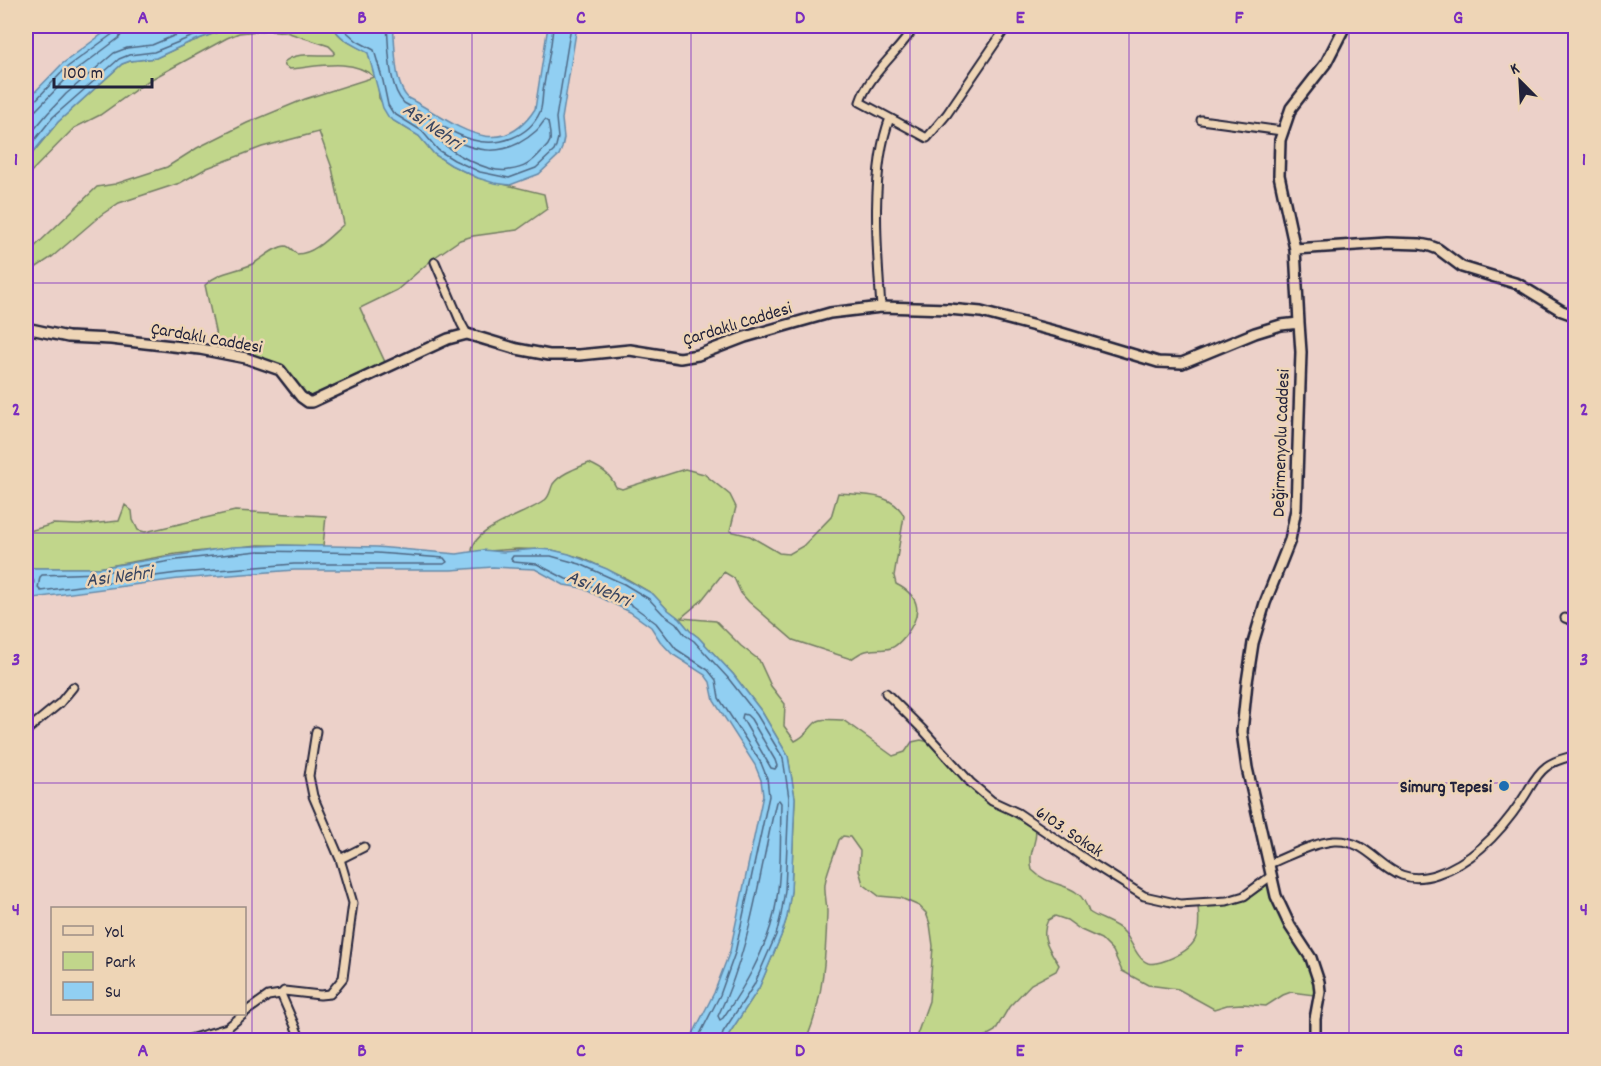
<svg xmlns="http://www.w3.org/2000/svg" width="1601" height="1066" font-family="Dekko,sans-serif">
	<style>
		.green { fill: #c1d68b; stroke: #727c63; stroke-width: 1.5 }
		.water { fill: #91cff2; stroke: #658aa9; stroke-width: 1.5 }
		.lines { fill: none; stroke-linecap: round; stroke-linejoin: round }
		.shore { stroke: #4e6784; stroke-width: 1.5 }
		.minor-casing { stroke: #22223b; stroke-width: 11 }
		.tertiary-casing { stroke: #22223b; stroke-width: 14 }
		.minor { stroke: #eed5b6; stroke-width: 7 }
		.tertiary { stroke: #eed5b6; stroke-width: 9 }
		.grid { fill: none; stroke: #7b2cbf; stroke-width: 1.5; stroke-opacity: 0.55 }
		.poi-dot { fill: #1f6fb2; stroke: #eed5b6; stroke-width: 2 }
		.labels { text-anchor: middle; stroke-width: 5; stroke-linejoin: round; paint-order: stroke }
		.street-label { font-size: 18px; fill: #22223b; stroke: #eed5b6 }
		.poi-label { font-size: 18px; font-weight: bold; fill: #22223b; stroke: #eed5b6; text-anchor: end }
		.water-label { font-size: 20px; font-style: italic; fill: #384560; stroke: #eed5b6 }
		.neatline { fill: none; stroke: #7b2cbf; stroke-width: 2 }
		.grid-label { font-size: 20px; text-anchor: middle; font-weight: bold; fill: #7b2cbf }
	</style>
	<rect width="100%" height="100%" fill="#ecd1c9"/>
	<filter id="ink" filterUnits="userSpaceOnUse"><feTurbulence type="fractalNoise" baseFrequency=".0167" numOctaves="2"/><feDisplacementMap in="SourceGraphic" scale="12" xChannelSelector="R" yChannelSelector="G"/><feConvolveMatrix kernelMatrix="1 2 1 2 8 2 1 2 1" color-interpolation-filters="sRGB"/></filter>
	<g filter="url(#ink)">
		<path class="green" d="M234 26H333C339 40 356 46 368 52L378 83 379 98 394 121 419 136 434 154 451 165 478 178 544 194 547 209 517 230 473 236 460 240 435 257 397 290 360 308 385 362 311 396H306L302 392 288 373 219 350 205 285C220 270 240 272 256 262 264 257 276 246 286 246 290 247 293 251 297 254 315 254 331 235 344 224L332 168 319 132 262 147 207 168 180 183 119 203 101 215 52 257 26 274V255L97 187 115 184 167 167 197 148 247 123 305 99 374 77C353 57 316 67 289 69L285 66 284 62C297 51 317 56 333 55L335 52 329 46 286 32 267 30 239 33 227 38 148 81 100 115 74 128 26 177V161L58 122 122 64 130 61 156 58 188 43Z
			M589 463C602 469 610 474 616 487L622 489 685 469 704 474 730 495 736 507 730 531 750 536 779 553 789 554 803 546 831 517 838 493C861 495 893 492 904 516L894 576 896 584C922 597 922 615 905 636 901 641 897 646 891 648 882 651 872 648 863 652 859 653 855 657 851 659L793 640 749 602 741 593 734 578 724 572 701 601 681 618 716 621 741 646 759 660 771 686 785 704 784 726 795 741C806 736 806 732 814 724 820 717 834 720 843 720L893 756 905 752 912 742 921 740 929 742 950 767 983 798 1036 830C1036 848 1028 850 1032 870 1053 891 1079 879 1089 912 1099 919 1117 923 1125 933 1132 942 1137 959 1148 963 1154 965 1161 962 1167 960 1197 948 1201 937 1198 906 1229 902 1243 905 1268 884 1272 896 1276 908 1282 919 1295 944 1316 965 1314 995L1291 992 1283 995 1266 1006 1242 1004 1227 1005 1214 1009 1178 989 1148 985 1122 971 1113 951 1101 939 1081 930 1067 920 1055 916 1048 920C1039 937 1050 950 1059 965L1056 971 1031 984 1009 1007 995 1031 979 1040H915L929 1001 933 946 930 924 926 913 919 906 901 898 879 896 863 884 859 870 860 851 850 837 843 836 839 840C835 854 827 869 825 884 824 894 827 903 827 912 826 954 823 1002 806 1040H725L759 988 781 936 787 917 791 891 795 798 788 756 762 712 733 674 698 637 690 631 680 619 667 609 653 594 627 579 582 558 552 550 518 549 472 552C472 527 529 514 545 500 550 496 550 490 553 484 561 473 577 468 589 463Z
			M125 505 132 511 133 520 138 530 145 532 235 511 326 516 323 546 258 545 176 554 98 568H26V532L53 524 79 525 119 521Z"/>
		<path class="water" d="M113 26H234L188 43 156 58 130 61 122 64 58 122 26 161V101L62 64Z
			M333 26H393C396 46 393 83 408 98 450 119 498 167 535 109L548 26H577L562 119 564 138 562 148 559 155 539 174 510 185 494 183 478 178 451 165 434 154 419 136 389 118 383 108 368 53C356 46 340 40 333 26Z
			M283 545 377 547 457 554 483 550 503 552 537 549 552 550 569 554 607 569 653 594 667 609 680 619 690 631 698 637 733 674 762 712 788 756 795 798 791 891 787 917 781 936 759 988 725 1040H690L714 993 730 951 763 795 761 780 755 765 714 701 710 682 705 675 672 654 660 641 651 627 630 612 582 588 564 585 535 569 493 567 451 570H294L178 579 26 599V586L34 583V581L29 575 26 574V568H98L232 547Z"/>
		<g class="lines">
			<path class="shore" d="M340 26 357 41 374 50 383 81 388 105 393 113 422 131 438 150 454 160 480 172 509 178 536 168 554 151 556 146 558 138 556 118 571 26
				M387 26C389 48 388 87 404 103 427 115 448 133 473 140 498 147 529 137 540 112 543 104 542 93 544 85 547 65 552 45 553 26
				M26 105 32 104 66 68 114 33 116 26
				M26 112 36 110 71 74 119 38 123 32 124 26
				M545 120 548 122C549 128 551 135 550 141 548 147 545 148 541 152 531 163 525 168 509 170 490 174 449 153 438 137L442 134C475 153 505 159 536 131 540 128 542 123 545 120Z
				M26 139 48 113 66 94 114 53 127 48 152 45 197 26
				M26 151 53 117 119 59 129 55 154 52 218 26
				M258 551 377 553 444 558 447 562 444 564H294L178 573 41 591 38 588 40 577 42 575 99 573 177 560Z
				M743 714 747 715 751 719 775 760 777 766 775 769 771 768 742 718Z
				M779 800 781 803C780 839 782 878 774 914 765 952 745 986 723 1018L720 1020 718 1016C751 948 759 874 776 802Z
				M697 1040 720 995 735 953 769 796 767 778 761 763 719 698 716 680 708 670 676 649 656 623 633 606 585 583 566 579 537 564 513 562 511 559 513 556H551L580 564 624 584 649 599 663 614 676 623 685 635 694 641 728 678 757 715 783 758 789 798 785 890 781 915 776 935 754 985 723 1032 721 1040"/>
			<defs>
				<path id="minor" d="M890 118 927 138 947 114 1007 26
					M1201 120 1282 131
					M435 262 461 323 467 334
					M881 307C877 253 870 169 890 118L860 102C869 74 899 52 915 26
					M1565 618 1576 622
					M886 693 923 730 971 783 992 801 1018 813 1093 864 1144 896 1180 904 1227 901 1244 896 1271 876
					M26 731 60 703 73 687
					M340 859 364 847
					M1269 864C1289 856 1312 843 1334 841 1378 838 1384 892 1437 874 1473 862 1502 830 1522 800 1530 789 1535 775 1546 767 1554 760 1566 758 1576 755
					M281 994 301 1040
					M244 1013 268 996 281 994 284 991 320 995 330 994 343 978 353 903 340 859 313 796 309 776 316 731
					M186 1040 227 1028 244 1014"/>
				<path id="tertiary" d="M1295 249 1387 243 1420 244 1430 246 1438 249 1462 267 1518 284 1562 311 1576 316
					M26 328 68 337 111 339 145 343 200 349 246 358 280 370 301 397 308 402H312L448 339 467 334 517 349 549 355H579L630 350 680 358 698 355 745 337 830 313 881 307 949 309 981 312 1058 332 1158 362 1182 363 1255 333 1281 325 1299 323
					M1315 1040V1019L1320 992 1319 982 1311 958 1290 926 1276 896 1247 768 1242 732 1247 682 1253 643 1265 603 1290 540 1296 509 1301 352 1299 323 1295 249 1279 175 1280 140 1291 108 1326 63 1345 26"/>
			</defs>
			<use href="#minor" class="minor-casing"/>
			<use href="#tertiary" class="tertiary-casing"/>
			<use href="#minor" class="minor"/>
			<use href="#tertiary" class="tertiary"/>
		</g>
	</g>
	<path class="grid" d="M252 26V1040M472 26V1040M691 26V1040M910 26V1040M1129 26V1040M1349 26V1040M26 283H1576M26 533H1576M26 783H1576"/>
	<circle class="poi-dot" cx="1504" cy="786" r="6"/>
	<g class="labels">
		<g class="street-label">
			<text transform="translate(737 323) rotate(-17)" y="6">Çardaklı Caddesi</text>
			<text transform="translate(207 337) rotate(10)" y="6">Çardaklı Caddesi</text>
			<text transform="translate(1280 443) rotate(-88)" y="6">Değirmenyolu Caddesi</text>
			<text transform="translate(1070 831) rotate(34)" y="6">6103. Sokak</text>
		</g>
		<g class="poi-label">
			<text x="1492" y="792">Simurg Tepesi</text>
		</g>
		<g class="water-label">
			<text transform="translate(433 125) rotate(35)" y="7">Asi Nehri</text>
			<text transform="translate(119 575) rotate(-7)" y="7">Asi Nehri</text>
			<text transform="translate(599 587) rotate(23)" y="7">Asi Nehri</text>
		</g>
	</g>
	<rect width="1601" height="1066" fill="none" stroke="#eed5b6" stroke-width="66"/>
	<rect x="51" y="907" width="195" height="108" fill="#eed5b6" stroke="#9c8d85" stroke-width="1.5"/>
	<rect x="63" y="926" width="30" height="9" fill="#eed5b6" stroke="#9c8d85" stroke-width="1.5"/>
	<text x="105" y="937" font-size="18" fill="#22223b">Yol</text>
	<rect x="63" y="952" width="30" height="18" fill="#c1d68b" stroke="#9c8d85" stroke-width="1.5"/>
	<text x="105" y="967" font-size="18" fill="#22223b">Park</text>
	<rect x="63" y="982" width="30" height="18" fill="#91cff2" stroke="#9c8d85" stroke-width="1.5"/>
	<text x="105" y="997" font-size="18" fill="#22223b">Su</text>
	<g transform="translate(1520 81) rotate(336)" stroke="#eed5b6" stroke-width="4.5" paint-order="stroke">
	<path d="M0-4.5L10 22L0 15L-10 22Z" fill="#22223b"/>
	<text y="-9" font-size="16" font-weight="bold" text-anchor="middle" fill="#22223b">K</text>
	</g>
	<path d="M54 78v9h98v-9" fill="none" stroke="#22223b" stroke-width="3"/>
	<text x="63" y="78" font-size="18" fill="#22223b" stroke="#eed5b6" stroke-width="4.5" paint-order="stroke">100 m</text>
	<rect x="33" y="33" width="1535" height="1000" class="neatline"/>
	<g class="grid-label">
		<text x="143" y="23">A</text>
		<text x="362" y="23">B</text>
		<text x="581" y="23">C</text>
		<text x="800" y="23">D</text>
		<text x="1020" y="23">E</text>
		<text x="1239" y="23">F</text>
		<text x="1458" y="23">G</text>
		<text x="16" y="165">1</text>
		<text x="1584" y="165">1</text>
		<text x="16" y="415">2</text>
		<text x="1584" y="415">2</text>
		<text x="16" y="665">3</text>
		<text x="1584" y="665">3</text>
		<text x="16" y="915">4</text>
		<text x="1584" y="915">4</text>
		<text x="143" y="1056">A</text>
		<text x="362" y="1056">B</text>
		<text x="581" y="1056">C</text>
		<text x="800" y="1056">D</text>
		<text x="1020" y="1056">E</text>
		<text x="1239" y="1056">F</text>
		<text x="1458" y="1056">G</text>
	</g>
</svg>
